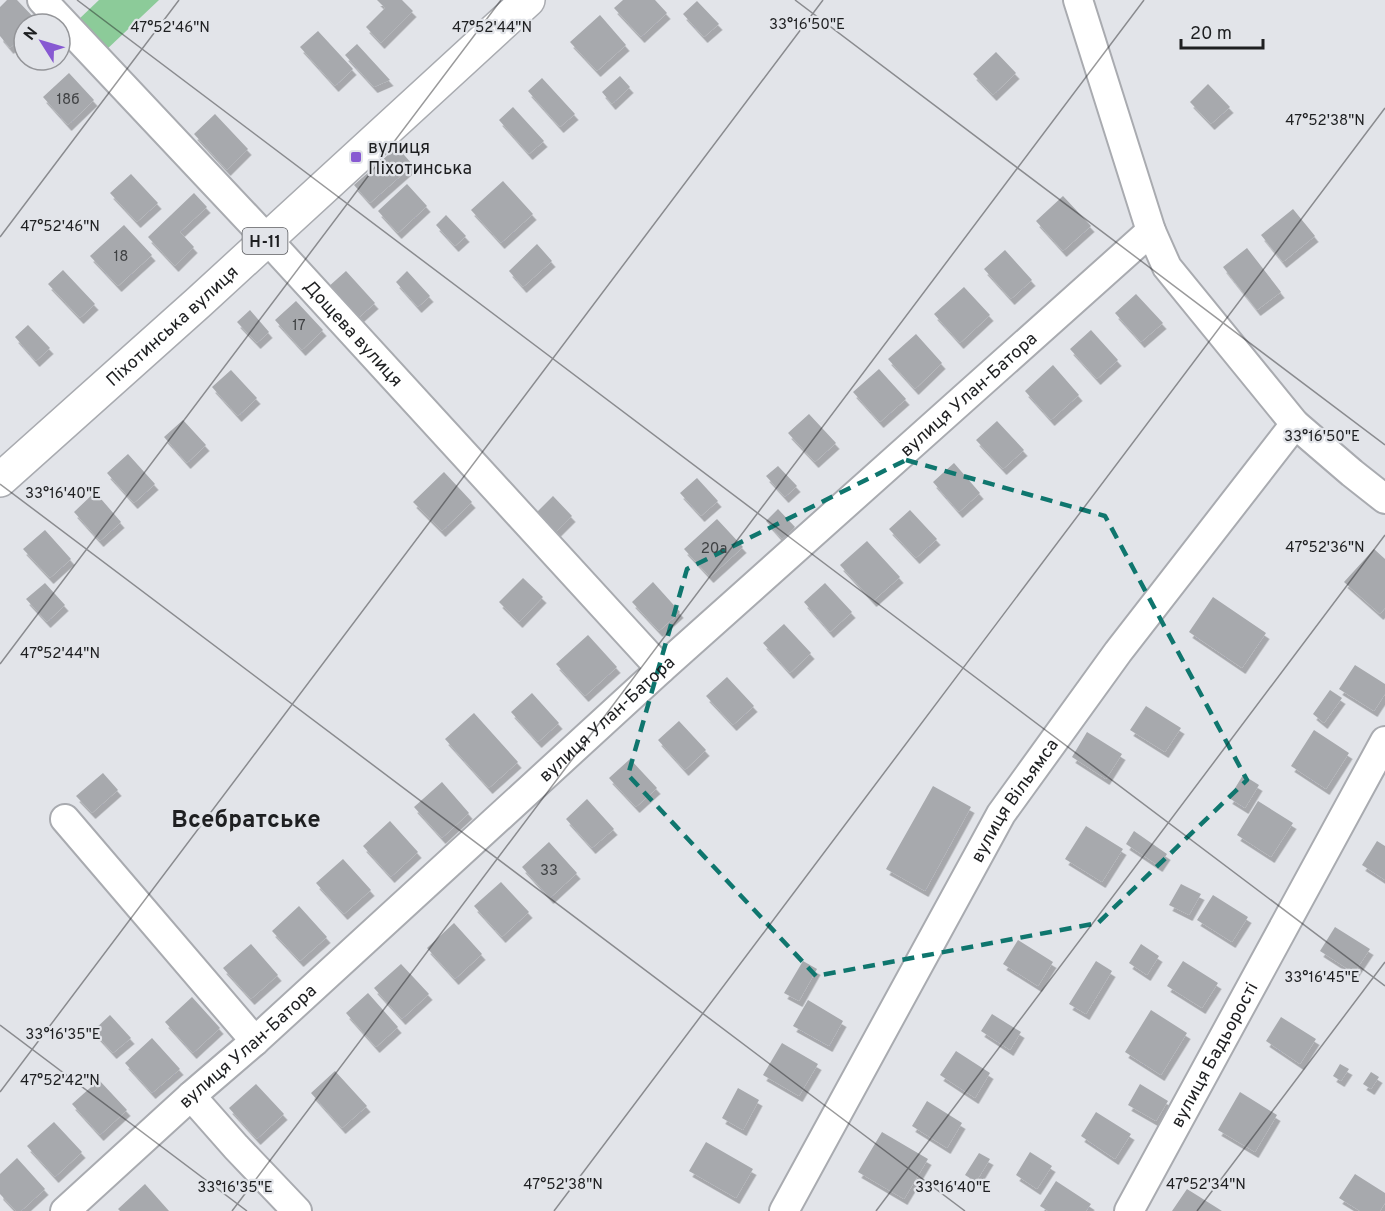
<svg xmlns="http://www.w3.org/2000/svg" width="1385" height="1211" font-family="Overpass,sans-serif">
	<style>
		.green { fill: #8ccb99 }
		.building { fill: #a7a9ad; filter: url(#shadow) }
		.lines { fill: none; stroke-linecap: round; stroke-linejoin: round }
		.minor-casing { stroke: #a9abb0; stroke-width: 32 }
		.major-casing { stroke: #a9abb0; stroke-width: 36 }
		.minor { stroke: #fff; stroke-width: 28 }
		.major { stroke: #fff; stroke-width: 33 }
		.marked { fill: none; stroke: #0f766e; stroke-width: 4.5; stroke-dasharray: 12 8; stroke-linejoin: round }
		.ticks { fill: none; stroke: #1e1f21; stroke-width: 1.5; stroke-opacity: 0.45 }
		.poi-dot { fill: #8759d2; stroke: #e2e4e9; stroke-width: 2 }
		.labels { text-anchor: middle; stroke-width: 4.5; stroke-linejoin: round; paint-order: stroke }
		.number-label { font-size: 15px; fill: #404244 }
		.shield { fill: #e2e4e9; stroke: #595a5d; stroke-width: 1.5 }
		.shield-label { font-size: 16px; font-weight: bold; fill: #1e1f21 }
		.poi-label { font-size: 18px; fill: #1e1f21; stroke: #e2e4e9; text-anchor: start }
		.street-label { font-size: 18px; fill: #1e1f21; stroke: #e2e4e9 }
		.district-label { font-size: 24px; font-weight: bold; fill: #1e1f21; stroke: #e2e4e9 }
		.ticks-label { font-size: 15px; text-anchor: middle; fill: #1e1f21; stroke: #e2e4e9; stroke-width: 4.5; stroke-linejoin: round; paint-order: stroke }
	</style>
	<defs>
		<filter id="shadow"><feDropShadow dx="3.5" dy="6" stdDeviation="0" flood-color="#0004"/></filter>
	</defs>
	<rect width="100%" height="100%" fill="#e2e4e9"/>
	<path class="green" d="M99 0H159L105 51 77 21Z"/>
	<path class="building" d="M7 0H17L38 22 36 24H24V35L10 48 0 36V7Z
		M377 0H402L413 11 381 43 366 27 385 8Z
		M623 0H655L667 13 641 37 614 8Z
		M697 1 719 24 704 37 683 14Z
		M600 15 626 45 597 71 570 42Z
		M318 31 353 69 335 86 300 47Z
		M357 44 390 80 374 87 345 55Z
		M996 52 1016 73 993 95 973 74Z
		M69 73 94 100 68 125 43 97Z
		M620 76 630 87 612 104 602 92Z
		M542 78 575 114 560 127 528 91Z
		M1208 84 1230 107 1211 124 1190 102Z
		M513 107 544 141 529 154 499 120Z
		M215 114 248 149 227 170 194 134Z
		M397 147 413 165 370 203 354 185Z
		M131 174 158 203 137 222 110 193Z
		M503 181 533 214 501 243 471 210Z
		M407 184 427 206 398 233 378 211Z
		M194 193 207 207 180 232 194 247 175 266 148 237Z
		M1063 196 1091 226 1063 251 1036 221Z
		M1293 209 1315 236 1283 262 1261 235Z
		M446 215 466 236 455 246 436 225Z
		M124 225 152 255 118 286 90 256Z
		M537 244 552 261 523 287 509 271Z
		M1247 248 1281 292 1257 310 1223 267Z
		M1005 250 1032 280 1011 299 984 269Z
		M63 270 95 304 80 318 48 284Z
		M346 271 375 303 356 320 327 288Z
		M407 271 430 296 418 307 396 282Z
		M964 287 990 315 960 343 934 314Z
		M1136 294 1163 323 1141 342 1115 313Z
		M296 301 323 330 302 350 275 320Z
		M250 310 269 332 257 343 237 322Z
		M28 325 50 348 36 361 15 337Z
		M1091 330 1118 360 1097 379 1070 349Z
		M916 334 942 363 915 389 888 359Z
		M1053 365 1079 395 1051 420 1025 391Z
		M879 369 906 399 880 422 853 392Z
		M231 370 257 398 238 416 212 387Z
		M809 414 836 443 815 462 788 433Z
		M183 420 206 445 187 463 164 437Z
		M997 421 1024 450 1003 469 976 440Z
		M128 454 155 484 134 503 107 473Z
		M954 463 980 493 959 512 933 482Z
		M778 466 797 486 785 497 766 476Z
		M444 472 472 502 442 531 413 502Z
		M697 478 718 501 701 516 680 493Z
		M95 492 121 522 100 541 74 512Z
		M553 496 572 516 555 533 536 513Z
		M778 509 795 527 782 539 766 521Z
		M910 510 937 539 916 558 889 529Z
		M717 519 743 547 710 577 684 549Z
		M45 530 71 559 50 578 23 549Z
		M867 541 900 577 873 601 840 565Z
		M1374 549 1385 559V608L1380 614 1344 582Z
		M523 578 543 597 519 622 499 602Z
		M653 582 680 612 659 631 632 602Z
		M45 583 65 605 47 622 26 599Z
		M825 583 852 612 830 632 804 602Z
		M1213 597 1266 633 1242 668 1189 632Z
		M784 624 811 653 790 673 763 643Z
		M588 635 617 667 585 696 556 664Z
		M1355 665 1385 684V694L1374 711 1339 689Z
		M727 677 754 706 733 725 706 696Z
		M1330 690 1342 698 1324 723 1313 714Z
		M532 693 559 723 538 742 511 712Z
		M1146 706 1181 728 1165 752 1130 730Z
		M474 713 518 762 489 788 445 739Z
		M679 721 706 750 685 770 658 740Z
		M1314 730 1349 753 1326 789 1291 766Z
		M1087 732 1122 754 1106 779 1072 757Z
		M630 759 657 788 636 807 609 778Z
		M103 773 118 790 92 813 76 796Z
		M1243 775 1259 785 1245 808 1229 798Z
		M442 782 469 813 442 838 414 807Z
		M933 786 971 807 925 891 886 869Z
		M587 799 614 829 592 848 566 819Z
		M1258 801 1293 823 1271 857 1237 835Z
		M390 821 418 852 391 877 363 846Z
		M1086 826 1123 849 1102 882 1065 859Z
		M1134 831 1167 854 1159 866 1126 844Z
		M1377 841 1385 846V880L1362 865Z
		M549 842 577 873 550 898 522 867Z
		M343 859 371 890 344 914 316 883Z
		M501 882 529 912 502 937 474 906Z
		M1181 884 1201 894 1189 915 1169 905Z
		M1213 895 1248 917 1232 942 1197 920Z
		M299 906 327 937 300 961 272 931Z
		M454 923 482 954 455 979 427 948Z
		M1335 927 1370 949 1354 973 1320 951Z
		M1018 940 1053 962 1038 986 1003 964Z
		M251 944 278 975 251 999 223 968Z
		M1141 944 1159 956 1147 975 1129 963Z
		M803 961 817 969 799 1001 784 993Z
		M1096 961 1112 971 1086 1014 1069 1004Z
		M1183 961 1218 983 1202 1008 1167 986Z
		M401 964 429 994 402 1019 374 988Z
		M368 993 398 1027 376 1047 346 1013Z
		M192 997 220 1028 193 1053 165 1022Z
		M808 1000 843 1021 829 1046 793 1026Z
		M1151 1010 1187 1033 1161 1075 1125 1052Z
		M992 1014 1021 1032 1010 1050 981 1031Z
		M110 1015 131 1038 113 1053 93 1031Z
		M1281 1017 1316 1039 1300 1064 1266 1041Z
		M152 1038 180 1069 152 1093 125 1063Z
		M782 1043 818 1064 799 1096 763 1075Z
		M956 1051 990 1073 975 1098 940 1075Z
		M1340 1064 1349 1069 1341 1081 1333 1076Z
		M335 1071 367 1106 342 1128 311 1093Z
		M1371 1072 1379 1077 1371 1089 1363 1084Z
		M99 1080 127 1110 100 1135 72 1104Z
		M256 1084 284 1114 257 1139 229 1108Z
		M1140 1084 1168 1101 1156 1121 1128 1105Z
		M738 1088 759 1100 743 1130 722 1118Z
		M1240 1092 1277 1115 1255 1152 1218 1130Z
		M927 1101 962 1123 947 1148 912 1126Z
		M1096 1112 1131 1134 1115 1159 1081 1136Z
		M54 1122 82 1152 55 1177 27 1146Z
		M882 1132 928 1159 904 1199 858 1172Z
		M706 1142 753 1169 736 1198 689 1171Z
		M1030 1152 1052 1166 1037 1189 1016 1175Z
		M979 1153 990 1159 976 1182 965 1175Z
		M17 1158 45 1189 21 1211H16L0 1194V1174Z
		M1355 1174 1385 1193V1203L1380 1211H1360L1339 1198Z
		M1056 1181 1091 1204 1086 1211H1048L1040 1206Z
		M145 1184 169 1211H120L118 1209Z
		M1187 1189 1222 1211H1172Z"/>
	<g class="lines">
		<defs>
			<g id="minor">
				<path id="s1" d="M42 0 267 239 661 669"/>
				<path d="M1078 0 1151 231 1167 267 1295 424 1352 473 1385 499"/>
				<path d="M65 819 255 1041"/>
				<path d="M191 1096 236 1147 297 1211"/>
				<path id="s2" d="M65 1211 191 1096 255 1041 661 669 1151 231"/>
				<path id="s3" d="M784 1211 1001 814 1118 652 1295 424"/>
				<path id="s4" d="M1129 1211 1385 741"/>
			</g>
			<g id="major">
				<path id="s5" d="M0 480 199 302 528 0"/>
			</g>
		</defs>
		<use href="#minor" class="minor-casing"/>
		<use href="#major" class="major-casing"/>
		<use href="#minor" class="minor"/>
		<use href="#major" class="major"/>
	</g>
	<path class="marked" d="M906 460 1105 516 1247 780 1098 923 816 976 628 775 687 569Z"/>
	<path class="ticks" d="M77 0 1385 986M795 0 1385 445M0 237 179 0M0 484 965 1211M0 664 501 0M0 1025 247 1211M0 1092 823 0M232 1211 1144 0M554 1211 1385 108M876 1211 1385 535M1197 1211 1385 962"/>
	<rect class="poi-dot" x="350" y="151" width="12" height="12" rx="3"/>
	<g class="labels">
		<g class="number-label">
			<text x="68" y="104">18б</text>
			<text x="121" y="261">18</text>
			<text x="299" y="330">17</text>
			<text x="714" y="553">20а</text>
			<text x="549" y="875">33</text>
		</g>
		<rect class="shield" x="242.5" y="228" width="45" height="26" rx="4.5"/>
		<g class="shield-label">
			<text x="265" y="247">Н-11</text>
		</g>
		<g class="poi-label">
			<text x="368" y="153">вулиця<tspan x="368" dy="21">Піхотинська</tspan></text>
		</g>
		<g class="street-label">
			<text dy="6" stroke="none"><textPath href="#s5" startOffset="231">Піхотинська вулиця</textPath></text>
			<text dy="6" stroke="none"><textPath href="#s1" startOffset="456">Дощева вулиця</textPath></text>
			<text dy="6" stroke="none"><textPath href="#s2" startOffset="1218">вулиця Улан-Батора</textPath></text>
			<text dy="6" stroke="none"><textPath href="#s2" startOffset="732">вулиця Улан-Батора</textPath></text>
			<text dy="6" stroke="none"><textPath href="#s3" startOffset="471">вулиця Вільямса</textPath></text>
			<text dy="6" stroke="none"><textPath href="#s2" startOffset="246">вулиця Улан-Батора</textPath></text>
			<text dy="6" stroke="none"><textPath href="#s4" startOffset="178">вулиця Бадьорості</textPath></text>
		</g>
		<g class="district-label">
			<text x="246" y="827">Всебратське</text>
		</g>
	</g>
	<g class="ticks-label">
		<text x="807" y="29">33°16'50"E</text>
		<text x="170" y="32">47°52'46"N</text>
		<text x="492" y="32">47°52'44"N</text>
		<text x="1325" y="125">47°52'38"N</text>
		<text x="60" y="231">47°52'46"N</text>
		<text x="1322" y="441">33°16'50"E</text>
		<text x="63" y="498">33°16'40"E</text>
		<text x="1325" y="552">47°52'36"N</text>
		<text x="60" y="658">47°52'44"N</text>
		<text x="1322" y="982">33°16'45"E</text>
		<text x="63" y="1039">33°16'35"E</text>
		<text x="60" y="1085">47°52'42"N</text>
		<text x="563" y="1189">47°52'38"N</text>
		<text x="1206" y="1189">47°52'34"N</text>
		<text x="235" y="1192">33°16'35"E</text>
		<text x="953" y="1192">33°16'40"E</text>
	</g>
	<g transform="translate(42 42) rotate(307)"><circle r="28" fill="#e2e4e9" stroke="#949599" stroke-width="1.5"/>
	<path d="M0-4.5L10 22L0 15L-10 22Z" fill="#8759d2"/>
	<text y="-9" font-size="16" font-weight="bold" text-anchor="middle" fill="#1e1f21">N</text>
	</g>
	<path d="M1181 39v9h82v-9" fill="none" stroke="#1e1f21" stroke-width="3"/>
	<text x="1190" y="39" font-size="18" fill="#1e1f21" stroke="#e2e4e9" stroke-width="4.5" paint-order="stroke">20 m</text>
</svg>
